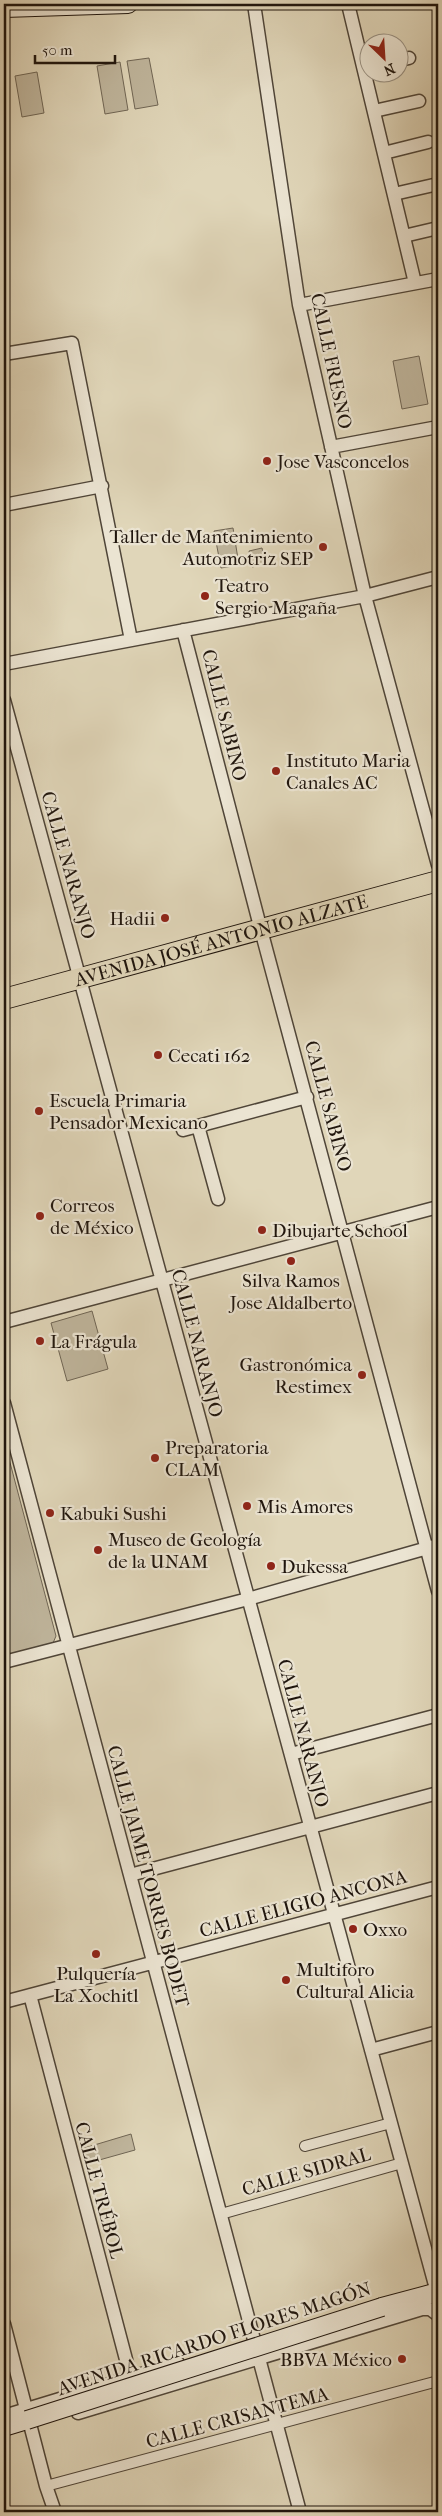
<svg xmlns="http://www.w3.org/2000/svg" width="442" height="2516" font-family="'IM FELL French Canon',serif">
	<style>
		.green { fill: #bfb59c; stroke: #6f6554 }
		.lines { fill: none; stroke-linecap: round; stroke-linejoin: round }
		.pedestrian-casing { stroke: #4f4538; stroke-width: 12 }
		.minor-casing { stroke: #4f4538; stroke-width: 15 }
		.secondary-casing { stroke: #1f150d; stroke-width: 20 }
		.primary-casing { stroke: #1f150d; stroke-width: 22 }
		.pedestrian { stroke: #ebe4d2; stroke-width: 10 }
		.minor { stroke: #ebe4d2; stroke-width: 12 }
		.secondary { stroke: #ebe4d2; stroke-width: 18 }
		.primary { stroke: #e0d6b9; stroke-width: 20 }
		.secondary-bridge-casing { stroke: #1f150d; stroke-width: 20; stroke-linecap: butt }
		.secondary-bridge { stroke: #ebe4d2; stroke-width: 18 }
		.poi-dot { fill: #8f2418; stroke: #ebe4d2; stroke-width: 2 }
		.labels { text-anchor: middle; stroke-width: 4.5; stroke-linejoin: round; paint-order: stroke }
		.street-label { font-size: 19px; fill: #1f150d; stroke: #ebe4d2 }
		.poi-label { font-size: 19px; fill: #1f150d; stroke: #ebe4d2; text-anchor: start }
	</style>
	<rect width="100%" height="100%" fill="#e0d6b9"/>
	<filter id="stains"><feTurbulence type="fractalNoise" baseFrequency=".004" numOctaves="4"/><feColorMatrix values="0 0 0 0 .2 0 0 0 0 .09 0 0 0 0 .02 0 0 0 .5 -.17"/></filter>
	<radialGradient id="worn" r=".72"><stop offset=".6" stop-color="#630" stop-opacity="0"/><stop offset="1" stop-color="#630" stop-opacity=".3"/></radialGradient>
	<path class="green" d="M149 58 158 105 135 109 127 61Z
		M120 62 128 110 105 114 97 66Z
		M37 72 44 113 22 117 15 76Z
		M419 356 428 404 402 409 393 361Z
		M233 528 239 565 221 568 214 531Z
		M262 548 265 564 252 567 249 551Z
		M92 1311 108 1369 67 1381 51 1323Z
		M4 1440 56 1636 53 1643 4 1656Z
		M131 2134 135 2150 85 2164 81 2149Z"/>
	<g class="lines">
		<defs>
			<path id="pedestrian" d="M305 2146 391 2123
				M221 2214 402 2163
				M46 2486 438 2381"/>
			<path id="minor" d="M254 4 299 305 365 596 438 865
				M348 4 415 283
				M400 60 409 58
				M374 111 419 101
				M384 153 428 142
				M394 194 438 184
				M404 236 438 228
				M299 305 438 279
				M4 354 72 343 131 640
				M331 447 438 427
				M4 505 102 486
				M183 630 261 930 438 1591
				M4 664 365 596 438 577
				M4 700 435 2285
				M198 1126 218 1199
				M183 1130 307 1097
				M4 1322 438 1207
				M4 1403 300 2512
				M4 1662 248 1599 438 1545
				M291 1754 438 1715
				M130 1875 438 1793
				M30 1995 133 2386
				M4 2002 438 1887
				M371 2050 438 2032
				M4 2324 46 2486 55 2512
				M78 2413 422 2309H430L438 2315
				M4 2416 178 2363"/>
			<path id="secondary" d="M4 8 128 4
				M382 2307 438 2292
				M4 2427 27 2420"/>
			<g id="primary">
				<path id="s1" d="M4 999 438 881"/>
			</g>
		</defs>
		<use href="#pedestrian" class="pedestrian-casing"/>
		<use href="#minor" class="minor-casing"/>
		<use href="#secondary" class="secondary-casing"/>
		<use href="#primary" class="primary-casing"/>
		<use href="#pedestrian" class="pedestrian"/>
		<use href="#minor" class="minor"/>
		<use href="#secondary" class="secondary"/>
		<use href="#primary" class="primary"/>
		<defs>
			<path id="secondary-bridge" d="M27 2420 382 2307"/>
		</defs>
		<use href="#secondary-bridge" class="secondary-bridge-casing"/>
		<use href="#secondary-bridge" class="secondary-bridge"/>
	</g>
	<g class="poi-dot">
		<circle cx="267" cy="461" r="5"/>
		<circle cx="323" cy="547" r="5"/>
		<circle cx="205" cy="596" r="5"/>
		<circle cx="276" cy="771" r="5"/>
		<circle cx="165" cy="918" r="5"/>
		<circle cx="158" cy="1055" r="5"/>
		<circle cx="39" cy="1111" r="5"/>
		<circle cx="40" cy="1216" r="5"/>
		<circle cx="262" cy="1230" r="5"/>
		<circle cx="291" cy="1261" r="5"/>
		<circle cx="40" cy="1341" r="5"/>
		<circle cx="362" cy="1375" r="5"/>
		<circle cx="155" cy="1458" r="5"/>
		<circle cx="247" cy="1506" r="5"/>
		<circle cx="50" cy="1513" r="5"/>
		<circle cx="98" cy="1550" r="5"/>
		<circle cx="271" cy="1566" r="5"/>
		<circle cx="353" cy="1929" r="5"/>
		<circle cx="96" cy="1954" r="5"/>
		<circle cx="286" cy="1980" r="5"/>
		<circle cx="402" cy="2359" r="5"/>
	</g>
	<g class="labels">
		<g class="street-label">
			<text transform="translate(332 361) rotate(78)" y="7">CALLE FRESNO</text>
			<text transform="translate(225 715) rotate(76)" y="7">CALLE SABINO</text>
			<text transform="translate(69 865) rotate(74)" y="7">CALLE NARANJO</text>
			<text dy="7" stroke="none"><textPath href="#s1" startOffset="225">AVENIDA JOSÉ ANTONIO ALZATE</textPath></text>
			<text transform="translate(329 1106) rotate(75)" y="7">CALLE SABINO</text>
			<text transform="translate(198 1343) rotate(75)" y="7">CALLE NARANJO</text>
			<text transform="translate(304 1733) rotate(75)" y="7">CALLE NARANJO</text>
			<text transform="translate(149 1876) rotate(75)" y="7">CALLE JAIME TORRES BODET</text>
			<text transform="translate(303 1903) rotate(-15)" y="7">CALLE ELIGIO ANCONA</text>
			<text transform="translate(306 2171) rotate(-16)" y="7">CALLE SIDRAL</text>
			<text transform="translate(100 2190) rotate(75)" y="7">CALLE TRÉBOL</text>
			<text transform="translate(214 2338) rotate(-18)" y="7">AVENIDA RICARDO FLORES MAGÓN</text>
			<text transform="translate(237 2417) rotate(-15)" y="7">CALLE CRISANTEMA</text>
		</g>
		<g class="poi-label">
			<text x="277" y="468">Jose Vasconcelos</text>
			<text x="313" y="543" text-anchor="end">Taller de Mantenimiento<tspan x="313" dy="22">Automotriz SEP</tspan></text>
			<text x="215" y="592">Teatro<tspan x="215" dy="22">Sergio Magaña</tspan></text>
			<text x="286" y="767">Instituto Maria<tspan x="286" dy="22">Canales AC</tspan></text>
			<text x="155" y="925" text-anchor="end">Hadii</text>
			<text x="168" y="1062">Cecati 162</text>
			<text x="49" y="1107">Escuela Primaria<tspan x="49" dy="22">Pensador Mexicano</tspan></text>
			<text x="50" y="1212">Correos<tspan x="50" dy="22">de México</tspan></text>
			<text x="272" y="1237">Dibujarte School</text>
			<text x="291" y="1287" text-anchor="middle">Silva Ramos<tspan x="291" dy="22">Jose Aldalberto</tspan></text>
			<text x="50" y="1348">La Frágula</text>
			<text x="352" y="1371" text-anchor="end">Gastronómica<tspan x="352" dy="22">Restimex</tspan></text>
			<text x="165" y="1454">Preparatoria<tspan x="165" dy="22">CLAM</tspan></text>
			<text x="257" y="1513">Mis Amores</text>
			<text x="60" y="1520">Kabuki Sushi</text>
			<text x="108" y="1546">Museo de Geología<tspan x="108" dy="22">de la UNAM</tspan></text>
			<text x="281" y="1573">Dukessa</text>
			<text x="363" y="1936">Oxxo</text>
			<text x="296" y="1976">Multiforo<tspan x="296" dy="22">Cultural Alicia</tspan></text>
			<text x="96" y="1980" text-anchor="middle">Pulquería<tspan x="96" dy="22">La Xochitl</tspan></text>
			<text x="392" y="2366" text-anchor="end">BBVA México</text>
		</g>
	</g>
	<rect width="442" height="2516" fill="none" stroke="#e0d6b9" stroke-width="20"/>
	<rect x="5" y="5" width="432" height="2506" fill="none" stroke="#1f150d" stroke-width="2.5"/>
	<rect x="10" y="10" width="422" height="2496" fill="none" stroke="#1f150d"/>
	<g transform="translate(384 58) rotate(155)"><circle r="24" fill="#ebe4d2" stroke="#999183"/>
	<path d="M0-4L9 19L0 12L-9 19Z" fill="#8f2418"/>
	<text y="-8" font-size="14" font-weight="bold" text-anchor="middle" fill="#1f150d">N</text>
	</g>
	<path d="M35 55v8h80v-8" fill="none" stroke="#1f150d" stroke-width="2.5"/>
	<text x="42" y="55" font-size="15" fill="#1f150d" stroke="#ebe4d2" stroke-width="4" paint-order="stroke">50 m</text>
	<rect width="100%" height="100%" filter="url(#stains)"/>
	<rect width="100%" height="100%" fill="url(#worn)"/>
</svg>
